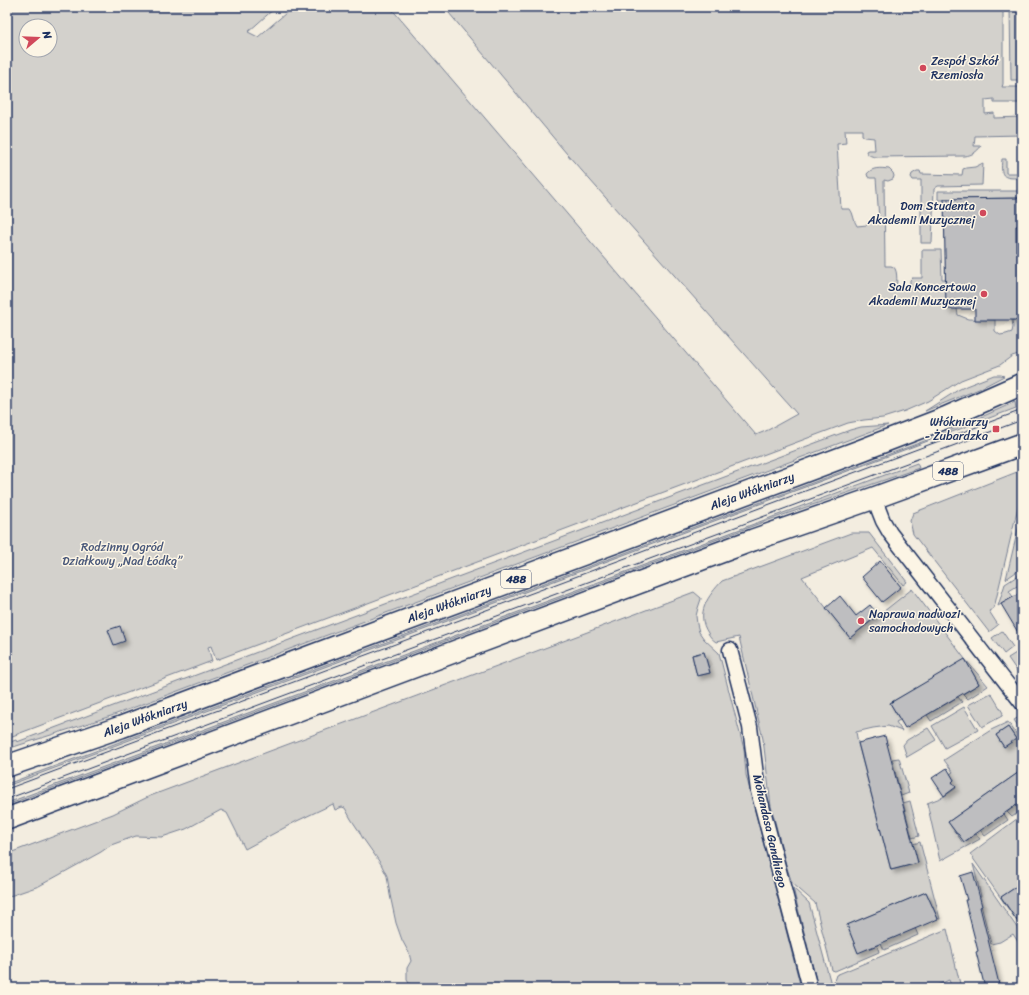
<svg xmlns="http://www.w3.org/2000/svg" width="1029" height="995" font-family="Sriracha,sans-serif">
	<style>
		.green { fill: #d3d1cc; stroke: #778095; fill-rule: evenodd }
		.building { fill: #bebec0; stroke: #1b2f5e; filter: url(#shadow) }
		.lines { fill: none; stroke-linecap: round; stroke-linejoin: round }
		.street-casing { stroke: #1b2f5e; stroke-width: 17 }
		.primary-casing { stroke: #1b2f5e; stroke-width: 24 }
		.street { stroke: #fcf5e5; stroke-width: 14 }
		.primary { stroke: #fcf5e5; stroke-width: 21 }
		.tram { stroke: #1b2f5e; stroke-width: 1 }
		.poi-dot { fill: #d1495b; stroke: #fcf5e5; stroke-width: 1.5 }
		.labels { text-anchor: middle; stroke-width: 3; stroke-linejoin: round; paint-order: stroke }
		.shield { fill: #fcf5e5; stroke: #5e6a86; stroke-width: 1 }
		.shield-label { font-size: 11px; font-weight: bold; fill: #1b2f5e }
		.poi-label { font-size: 12px; fill: #1b2f5e; stroke: #fcf5e5; text-anchor: end }
		.street-label { font-size: 12px; fill: #1b2f5e; stroke: #fcf5e5 }
		.park-label { font-size: 12px; fill: #49587a; stroke: #fcf5e5 }
	</style>
	<defs>
		<filter id="shadow"><feDropShadow dx="3.5" dy="3.5" stdDeviation="2" flood-color="#0004"/></filter>
	</defs>
	<rect width="100%" height="100%" fill="#f3ede0"/>
	<filter id="ink" filterUnits="userSpaceOnUse"><feTurbulence type="fractalNoise" baseFrequency=".025" numOctaves="2"/><feDisplacementMap in="SourceGraphic" scale="8" xChannelSelector="R" yChannelSelector="G"/><feConvolveMatrix kernelMatrix="1 2 1 2 8 2 1 2 1" color-interpolation-filters="sRGB"/></filter>
	<g filter="url(#ink)">
		<path class="green" d="M7 7H276L248 32 258 37 293 7H390L756 435 768 430 797 414 567 154 444 7H1003V84L1002 87H1022V103H994V99L985 100V114L994 113V118L1022 117V135L975 136 974 146H981C977 152 972 155 965 156L875 157C871 156 867 155 866 151L868 150H875L874 138 865 137 862 135V130H845L846 143 837 144 841 209H850C854 214 853 220 857 226L867 225 868 222 871 220 879 219 876 178H870L868 177 867 174C872 167 881 168 889 169L893 173 894 176 893 179 888 181 884 180 885 266C887 266 889 266 891 266 899 267 896 282 897 287L910 288V280L912 278H922V250H941L942 279H946L957 309 958 315 968 319 995 320V331L1000 335 1006 334 1012 332 1013 327 1012 320H1022V353L1012 356 1000 365 961 380 928 401 905 411 883 418 864 420 848 423 216 660 211 646 208 647 212 661 7 738ZM26 26H50V50H26Z
			M1010 7H1022V80H1011Z
			M1002 159H1006V173H1022V178C1004 178 1000 179 1002 159Z
			M983 163 982 185 938 186 934 189 932 243H921V180H913L911 177 912 174 917 171H920L921 174 962 175 963 169 966 168 975 167Z
			M938 191H1022V198L945 199 944 200H938Z
			M994 375H1001L1004 376 979 389 925 411 958 390 966 386Z
			M1015 402 1016 408 7 786V784L935 437 977 419Z
			M888 425 111 716 7 749V743L16 740 17 742 850 430 861 427Z
			M917 463 919 468 766 521 7 805V803Z
			M1022 470V479L1021 480 1022 490 994 608 989 611 998 625 989 632 913 534 910 521 913 513Z
			M1022 512V568L1006 579Z
			M851 533H869L907 582 903 585 873 548 802 577 850 638 912 589 965 659 988 686 968 699 963 694 979 684 965 660 890 703 900 720 896 722 902 731 888 726 873 728 856 732 858 743 891 870 918 863 913 844 920 842 940 919H938L926 892 847 925 858 952 877 945 879 952 835 971 832 970 815 903 792 883 786 865 771 806 763 739 739 637 716 642C713 640 710 637 708 633 695 613 708 596 722 581Z
			M1022 573V583L1009 591 1013 597 998 606 1005 584Z
			M694 592 701 598V599L698 608 696 616 697 624 699 632 704 639 719 653 744 749 746 775 801 988H412L407 980V968L411 961 409 953 402 940 396 923 390 895 387 876 381 864 362 837 359 831 351 819 345 808 342 807 335 810 333 804 297 821 245 849 227 813 221 810 186 829 162 837 136 836 111 845 101 852 39 886 7 897V854L113 814 150 796ZM704 652 710 673 697 676 692 655Z
			M1002 631 1013 647 1004 654 992 638Z
			M1016 653 1022 662V671L1019 674 1008 658Z
			M991 693 1003 713 1002 716 982 727 968 705Z
			M958 697 962 702 931 721 927 715Z
			M964 707 978 730 945 748 932 726Z
			M1019 717 1022 721V732L1014 720Z
			M1008 722 1022 742V770L948 822 963 843 976 834 980 839 940 861 927 803 943 797 956 788 952 782 954 780 950 774 953 772 944 760 991 730ZM1008 727 1016 739 1004 747 996 735Z
			M928 728 936 740 907 757 903 745 907 740Z
			M899 758 909 793 901 796 892 759Z
			M910 801 919 836 912 838 903 803Z
			M1022 801V810L1012 817 1007 812Z
			M1004 814 1008 820 985 836 980 830Z
			M1022 815V883L1001 897 1022 922 1019 924 970 854Z
			M973 864 1022 935V948L1013 934 1000 942 991 944 979 897 981 896Z
			M793 888 809 903 832 988H818Z
			M915 928 918 935 884 950 881 943Z
			M947 929 961 988H952L949 980 931 988H836L834 981 836 975Z"/>
		<path class="building" d="M1022 198V226H1016V251H1022V320H975V309H946L944 199Z
			M880 561 901 587 882 602 862 577Z
			M1022 592V639L1001 604Z
			M840 596 856 616 870 605 878 615 850 638 826 608Z
			M120 626 125 641 114 645 108 630Z
			M704 652 710 673 697 676 692 655Z
			M965 659 979 684 905 728 890 703Z
			M1008 727 1016 739 1004 747 996 735Z
			M885 736 918 863 891 870 858 743Z
			M947 768 954 780 952 782 956 787 944 796 932 778Z
			M1022 770V801L964 842 958 834H957L948 822Z
			M973 872 982 906 980 907 1000 988H985L976 952 978 951 965 900H967L960 876Z
			M1022 883V928L1001 897Z
			M926 892 938 919 858 953 847 925Z"/>
		<g class="lines">
			<defs>
				<path id="street" d="M874 498 883 521 890 533 1022 703
					M730 650 750 727 758 791 810 988"/>
				<path id="primary" d="M7 766 121 727 862 450 945 418 1022 384
					M7 819 753 540 874 498 1022 444"/>
			</defs>
			<use href="#street" class="street-casing"/>
			<use href="#primary" class="primary-casing"/>
			<use href="#street" class="street"/>
			<use href="#primary" class="primary"/>
			<path class="tram" d="M7 789 1022 410
				M7 799 1022 420"/>
		</g>
	</g>
	<g class="poi-dot">
		<circle cx="923" cy="68" r="4"/>
		<circle cx="983" cy="213" r="4"/>
		<circle cx="984" cy="294" r="4"/>
		<rect x="992" y="425" width="8" height="8" rx="2"/>
		<circle cx="861" cy="621" r="4"/>
	</g>
	<g class="labels">
		<g class="shield">
			<rect x="933" y="462" width="30" height="18" rx="3"/>
			<rect x="501" y="570" width="30" height="18" rx="3"/>
		</g>
		<g class="shield-label">
			<text x="948" y="475">488</text>
			<text x="516" y="583">488</text>
		</g>
		<g class="poi-label">
			<text x="931" y="65" text-anchor="start">Zespół Szkół<tspan x="931" dy="14">Rzemiosła</tspan></text>
			<text x="975" y="210">Dom Studenta<tspan x="975" dy="14">Akademii Muzycznej</tspan></text>
			<text x="976" y="291">Sala Koncertowa<tspan x="976" dy="14">Akademii Muzycznej</tspan></text>
			<text x="988" y="426">Włókniarzy<tspan x="988" dy="14">- Żubardzka</tspan></text>
			<text x="869" y="618" text-anchor="start">Naprawa nadwozi<tspan x="869" dy="14">samochodowych</tspan></text>
		</g>
		<g class="street-label">
			<text transform="translate(752 491) rotate(-20)" y="4">Aleja Włókniarzy</text>
			<text transform="translate(449 604) rotate(-20)" y="4">Aleja Włókniarzy</text>
			<text transform="translate(145 718) rotate(-20)" y="4">Aleja Włókniarzy</text>
			<text transform="translate(770 831) rotate(77)" y="4">Mohandasa Gandhiego</text>
		</g>
		<g class="park-label">
			<text x="122" y="551">Rodzinny Ogród<tspan x="122" dy="14">Działkowy „Nad Łódką”</tspan></text>
		</g>
	</g>
	<rect width="1029" height="995" fill="none" stroke="#fcf5e5" stroke-width="24"/>
	<rect x="12" y="12" width="1005" height="971" fill="none" stroke="#1b2f5e" stroke-width="1.5" filter="url(#ink)"/>
	<g transform="translate(38 38) rotate(71)"><circle r="19" fill="#fcf5e5" stroke="#a2a6af"/>
	<path d="M0-3L7 15L0 10L-7 15Z" fill="#d1495b"/>
	<text y="-6" font-size="11" font-weight="bold" text-anchor="middle" fill="#1b2f5e">N</text>
	</g>
</svg>
